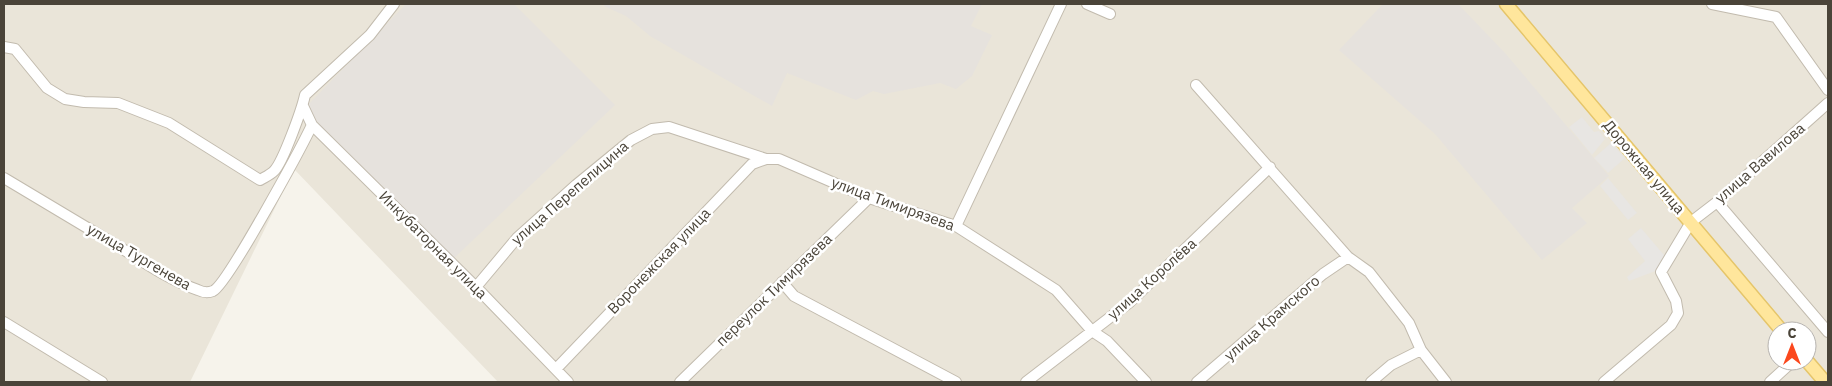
<svg xmlns="http://www.w3.org/2000/svg" width="1832" height="386" font-family="'IBM Plex Sans',sans-serif">
	<style>
		.residential { fill: #eae5d9; fill-rule: evenodd }
		.industrial { fill: #e6e2dd }
		.parking { fill: #e8e6e3 }
		.lines { fill: none; stroke-linecap: round; stroke-linejoin: round }
		.minor-casing { stroke: #c2bbae; stroke-width: 12 }
		.major-casing { stroke: #e5c56a; stroke-width: 15 }
		.minor { stroke: #fff; stroke-width: 10 }
		.major { stroke: #ffe69c; stroke-width: 12 }
		.labels { text-anchor: middle; stroke-width: 5; stroke-linejoin: round; paint-order: stroke }
		.street-label { font-size: 15px; fill: #4a4439; stroke: #fff }
	</style>
	<rect width="100%" height="100%" fill="#f6f3eb"/>
	<path class="residential" d="M4 4H1828V382H498L294 169 190 382H4ZM1777 331H1807V361H1777Z"/>
	<path class="industrial" d="M406 4H514L615 105 451 261 304 109Z
		M605 4H982L971 26 992 35 972 76 956 89 940 83 884 94 873 91 856 100 787 73 772 106 650 36 626 16 604 6Z
		M1383 4H1458L1505 53 1609 176 1572 208 1587 223 1542 260 1435 134 1339 50Z"/>
	<path class="parking" d="M1582 117 1594 132 1599 131 1605 139 1592 155 1569 127Z
		M1611 143 1625 158 1608 173 1594 158Z
		M1608 178 1637 213 1628 220 1600 186Z
		M1641 228 1664 255 1666 261 1658 270 1629 281 1627 277 1645 261 1628 239Z"/>
	<g class="lines">
		<defs>
			<path id="minor" d="M1087 4 1110 14
				M1712 4 1776 17 1828 90
				M4 47 15 49 47 88 65 99 84 102 118 103 169 123 260 180C265 177 270 175 274 171 283 162 302 109 305 95L370 35 394 4
				M1196 85 1348 257 1369 272 1409 323 1421 350 1446 382
				M303 106 312 125 476 287 568 382
				M4 178C43 201 82 225 121 248 145 263 171 281 198 290 202 292 208 293 213 291 227 285 301 148 312 125
				M1717 202 1828 332
				M956 226 1061 4
				M782 282 794 296 956 382
				M476 287 517 238 576 185 631 140 652 129 669 127 766 159H779L869 198 956 226 1056 290 1092 331 1107 341 1146 382
				M4 322 102 382
				M556 369 752 164 766 159
				M680 382 869 198
				M1026 382 1130 302 1270 167
				M1197 382 1323 274 1348 257
				M1371 382 1391 365 1421 350
				M1604 382 1671 325 1678 313 1676 301 1661 272 1691 222 1717 202 1828 103
				M1770 382 1793 361"/>
			<path id="major" d="M1506 4 1782 331
				M1807 361 1825 382"/>
		</defs>
		<use href="#minor" class="minor-casing"/>
		<use href="#major" class="major-casing"/>
		<use href="#minor" class="minor"/>
		<use href="#major" class="major"/>
	</g>
	<g class="labels">
		<g class="street-label">
			<text transform="translate(1760 163) rotate(-41)" y="5">улица Вавилова</text>
			<text transform="translate(1644 167) rotate(50)" y="5">Дорожная улица</text>
			<text transform="translate(570 193) rotate(-41)" y="5">улица Перепелицина</text>
			<text transform="translate(893 204) rotate(20)" y="5">улица Тимирязева</text>
			<text transform="translate(433 245) rotate(45)" y="5">Инкубаторная улица</text>
			<text transform="translate(139 257) rotate(30)" y="5">улица Тургенева</text>
			<text transform="translate(659 261) rotate(-46)" y="5">Воронежская улица</text>
			<text transform="translate(1152 279) rotate(-42)" y="5">улица Королёва</text>
			<text transform="translate(774 290) rotate(-44)" y="5">переулок Тимирязева</text>
			<text transform="translate(1272 318) rotate(-41)" y="5">улица Крамского</text>
		</g>
	</g>
	<rect width="1832" height="386" fill="none" stroke="#4a4439" stroke-width="10"/>
	<g transform="translate(1792 346)"><circle r="24" fill="#ffffff" stroke="#b7b4b0"/>
	<path d="M0-4L9 19L0 12L-9 19Z" fill="#fb481d"/>
	<text y="-8" font-size="14" font-weight="bold" text-anchor="middle" fill="#4a4439">С</text>
	</g>
</svg>
